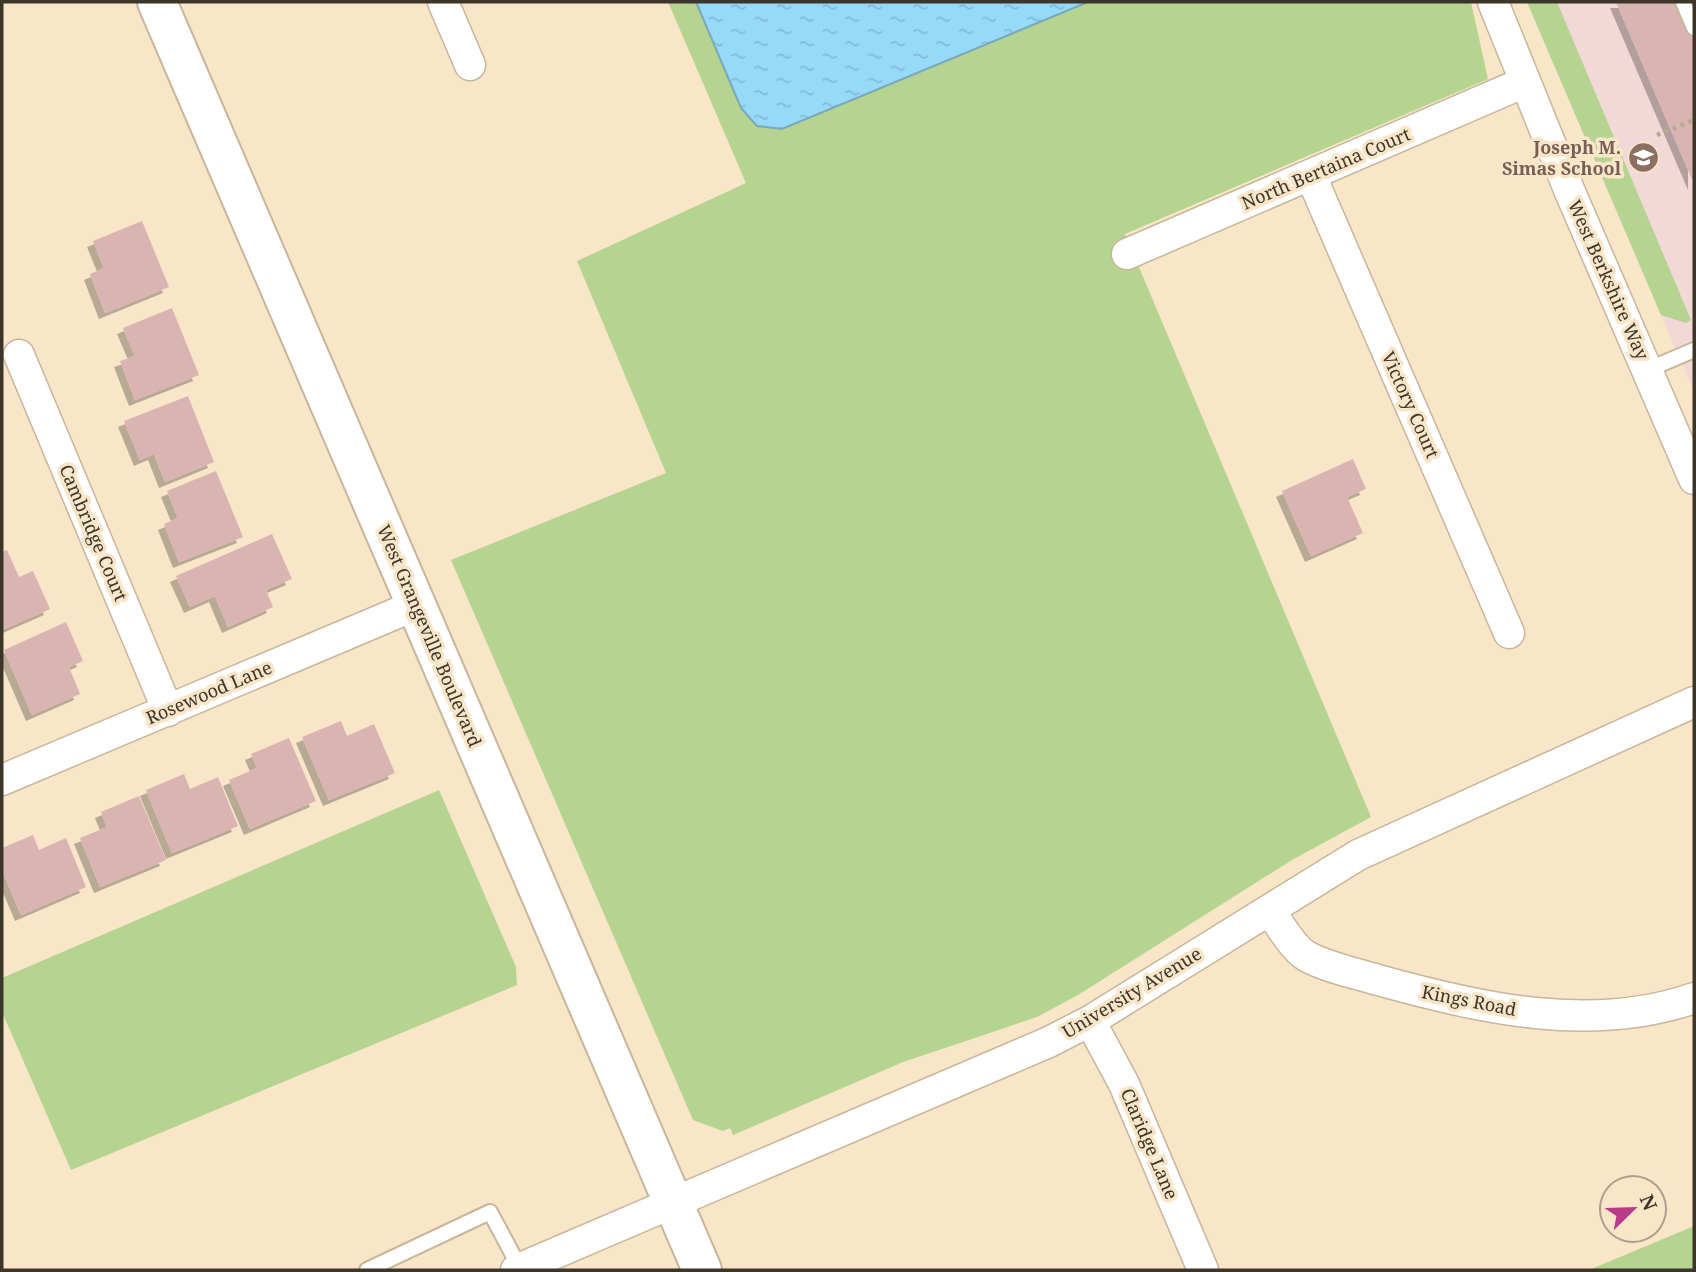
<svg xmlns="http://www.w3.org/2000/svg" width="1696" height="1272" font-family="'Noto Serif',serif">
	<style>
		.education { fill: #f2d8d6 }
		.grass { fill: #b4d48f }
		.water { fill: url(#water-ripples); stroke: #7ba8bb; stroke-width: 2 }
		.building { fill: #d9b4b2; filter: url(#shadow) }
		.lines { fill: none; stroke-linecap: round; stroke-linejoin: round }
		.service-casing { stroke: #c8b69a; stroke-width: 18 }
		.minor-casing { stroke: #c8b69a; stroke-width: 33 }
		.secondary-casing { stroke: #c8b69a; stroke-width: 42 }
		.path { stroke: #b7a891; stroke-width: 4.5; stroke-dasharray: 3.5 5; stroke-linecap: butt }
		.service { stroke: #fff; stroke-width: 14 }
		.minor { stroke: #fff; stroke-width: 30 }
		.secondary { stroke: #fff; stroke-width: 38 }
		.labels { text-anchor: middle; stroke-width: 7; stroke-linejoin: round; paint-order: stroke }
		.education-label { font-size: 18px; font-weight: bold; fill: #785e54; stroke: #f9e6c9; text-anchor: end }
		.street-label { font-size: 18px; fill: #3c352a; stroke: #f9e6c9 }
	</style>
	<defs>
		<pattern id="water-ripples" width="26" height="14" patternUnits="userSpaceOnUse" patternTransform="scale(1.75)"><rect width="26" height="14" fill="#96d9f9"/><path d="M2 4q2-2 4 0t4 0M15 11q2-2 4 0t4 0" fill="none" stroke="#82bbd6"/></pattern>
		<filter id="shadow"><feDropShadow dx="-6" dy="6" stdDeviation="0" flood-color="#0004"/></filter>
	</defs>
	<rect width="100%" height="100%" fill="#f9e6c9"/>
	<path class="education" d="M1527 2H1694V392L1661 315Z"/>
	<path class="grass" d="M668 2H1471L1488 79 1125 234 1371 817 1292 860 1078 995 1037 1017 903 1062 733 1135 730 1128 723 1131 693 1120 451 560 666 473 577 261 746 183Z
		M1527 2H1557L1691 320 1686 323 1661 315Z
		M439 790 516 967 517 985 71 1170 2 1012V978Z
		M1694 1226V1270H1589Z"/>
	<path class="water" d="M696 2H1088L782 129 757 126 741 108Z"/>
	<path class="building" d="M1616 2H1679L1694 37V184Z
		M142 221 169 287 105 313 90 274 104 268 93 241Z
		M172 308 199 375 135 400 120 361 135 356 123 328Z
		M188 396 214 462 165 482 154 454 140 460 124 421Z
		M1353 459 1366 489 1347 497 1363 533 1311 556 1282 491Z
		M216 471 243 537 179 562 164 524 178 518 167 491Z
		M272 534 292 579 266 590 273 607 228 627 215 596 190 607 176 576Z
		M7 550 19 577 33 571 50 609 2 630V552Z
		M66 622 83 661 69 667 80 694 32 715 4 650Z
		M341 721 347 736 374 724 395 773 329 800 302 737Z
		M289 738 316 801 250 829 229 780 257 768 251 754Z
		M184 774 190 789 218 777 238 826 172 853 146 790Z
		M139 796 166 860 100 887 80 838 107 827 101 812Z
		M33 835 39 850 66 838 86 887 21 915 2 870V848Z"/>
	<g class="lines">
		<defs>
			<path id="service" d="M1683 2 1694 28
				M1647 370 1694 350
				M367 1270 490 1212 520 1268"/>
			<path id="minor" d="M443 2 470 65
				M1493 2 1570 192 1694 479
				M1311 176 1509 633
				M1127 254 1525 82
				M19 355 168 711
				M2 780 416 605
				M1269 910C1279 923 1289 942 1302 953 1317 965 1358 974 1378 980 1479 1008 1591 1034 1694 998
				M1090 1021 1124 1084 1203 1270
				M516 1270 1049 1042 1090 1021 1358 855 1694 702"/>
			<path id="secondary" d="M157 2 702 1270"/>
		</defs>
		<use href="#service" class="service-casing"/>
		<use href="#minor" class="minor-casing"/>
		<use href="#secondary" class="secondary-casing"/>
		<path class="path" d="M1657 135 1694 120"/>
		<use href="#service" class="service"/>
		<use href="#minor" class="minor"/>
		<use href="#secondary" class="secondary"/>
	</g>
	<defs>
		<symbol id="school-disc" viewBox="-11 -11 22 22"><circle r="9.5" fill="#8d6e63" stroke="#f9e6c9"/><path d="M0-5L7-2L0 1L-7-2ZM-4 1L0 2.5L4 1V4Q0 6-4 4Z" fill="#fff"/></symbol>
	</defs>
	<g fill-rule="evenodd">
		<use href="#school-disc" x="1626" y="140" width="35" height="35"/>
	</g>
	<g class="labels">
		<g class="education-label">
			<text x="1621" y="154">Joseph M.<tspan x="1621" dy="21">Simas School</tspan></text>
		</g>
		<g class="street-label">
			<text transform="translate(1326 169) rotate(-23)" y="6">North Bertaina Court</text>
			<text transform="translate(1608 280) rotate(66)" y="6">West Berkshire Way</text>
			<text transform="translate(1410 405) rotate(66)" y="6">Victory Court</text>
			<text transform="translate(93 533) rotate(67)" y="6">Cambridge Court</text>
			<text transform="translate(429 636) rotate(67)" y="6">West Grangeville Boulevard</text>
			<text transform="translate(209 693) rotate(-23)" y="6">Rosewood Lane</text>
			<text transform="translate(1132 993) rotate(-31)" y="6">University Avenue</text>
			<text transform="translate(1469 1001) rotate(11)" y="6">Kings Road</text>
			<text transform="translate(1149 1144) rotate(67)" y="6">Claridge Lane</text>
		</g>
	</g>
	<rect width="1696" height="1272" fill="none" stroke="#3c352a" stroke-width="7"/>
	<g transform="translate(1633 1209) rotate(67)"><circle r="33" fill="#f9e6c9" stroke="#ad9f89" stroke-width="2"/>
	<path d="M0-5L12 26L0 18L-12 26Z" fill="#b93a87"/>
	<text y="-10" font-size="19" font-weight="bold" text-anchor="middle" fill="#3c352a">N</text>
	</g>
</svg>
